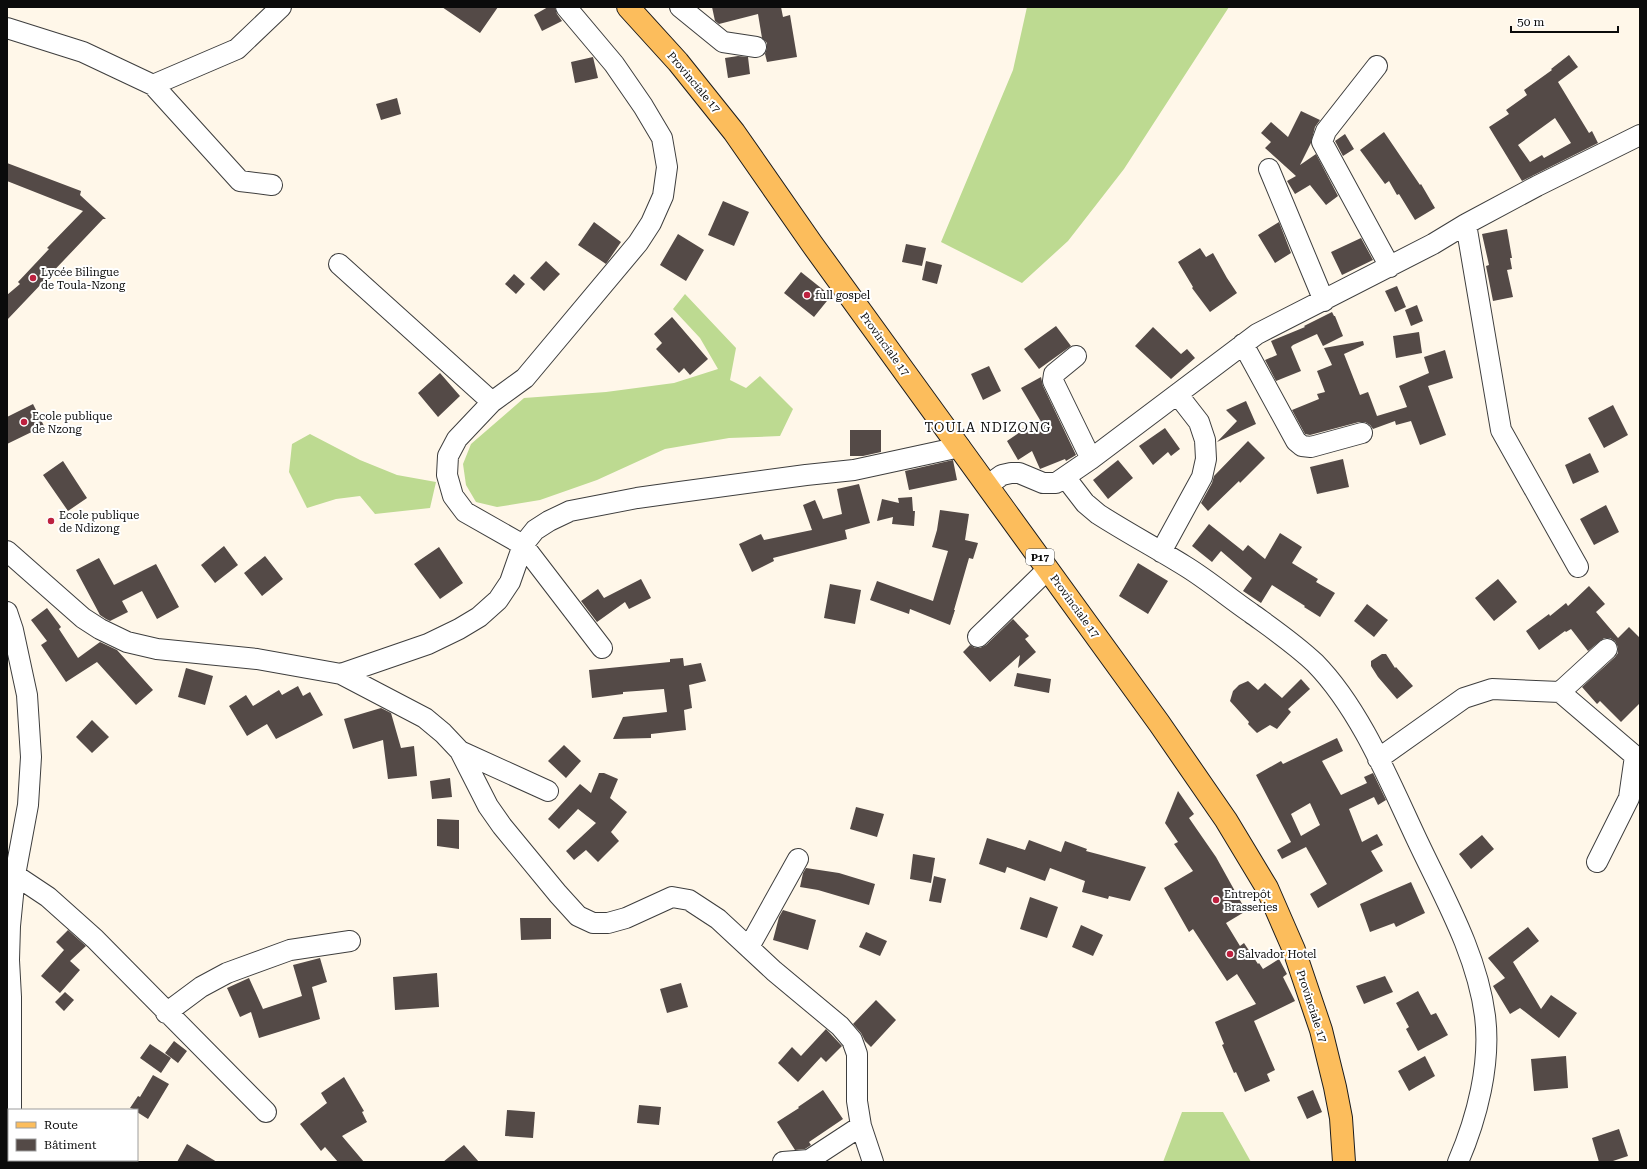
<svg xmlns="http://www.w3.org/2000/svg" width="1647" height="1169" font-family="'Roboto Serif',serif">
	<style>
		.forest { fill: #bdda91 }
		.building { fill: #544a47; fill-rule: evenodd }
		.lines { fill: none; stroke-linecap: round; stroke-linejoin: round }
		.minor-casing { stroke: #3e3e3e; stroke-width: 22 }
		.major-casing { stroke: #1c1c1c; stroke-width: 24 }
		.minor { stroke: #fff; stroke-width: 20 }
		.major { stroke: #fcbd5c; stroke-width: 22 }
		.poi-dot { fill: #bd213f; stroke: #fff; stroke-width: 1.5 }
		.labels { text-anchor: middle; stroke-width: 4; stroke-linejoin: round; paint-order: stroke }
		.shield { fill: #fff; stroke: #545454; stroke-width: 1 }
		.shield-label { font-size: 10px; font-weight: bold; fill: #0b0b0b }
		.street-label { font-size: 11px; fill: #0b0b0b; stroke: #fff }
		.poi-label { font-size: 11px; fill: #0b0b0b; stroke: #fff; text-anchor: start }
		.quarter-label { font-size: 13px; letter-spacing: 1px; fill: #0b0b0b; stroke: #fff }
	</style>
	<rect width="100%" height="100%" fill="#fff7e9"/>
	<path class="forest" d="M1027 7H1229L1124 169 1068 241 1022 283 941 242 1013 70Z
		M685 294 736 348 730 380 746 388 760 376 793 409 780 436 729 438 665 449 597 480 540 500 497 507 476 502 466 485 463 464 471 444 524 398 606 392 674 383 718 369 700 338 673 309Z
		M310 434 360 460 397 475 436 482 430 508 375 514 360 496 336 499 307 508 289 472 292 444Z
		M1182 1112H1223L1251 1162H1163Z"/>
	<path class="building" d="M442 7H498L480 33Z
		M548 7H555L557 14 562 21 542 31 534 15Z
		M712 7H781L783 17 790 15 797 57 767 62 765 54 767 48V43L762 38 758 14 719 24 715 21Z
		M1569 55 1578 67 1558 82 1589 133 1592 131 1598 143 1522 181 1489 127 1509 114 1506 110 1527 95 1524 90 1552 70 1551 69ZM1555 118 1571 143 1544 158 1542 155 1530 162 1518 145Z
		M738 56 748 57 750 74 728 78 725 58Z
		M593 57 598 78 575 83 571 62Z
		M397 98 401 114 381 120 376 104Z
		M1301 111 1320 120 1315 127 1311 143 1300 165 1316 154 1338 196 1326 205 1310 185 1295 194 1287 181 1296 176 1265 148 1271 142 1261 133 1271 122 1288 137Z
		M1384 132 1420 185 1421 184 1435 208 1415 220 1399 194 1397 195 1389 181 1385 184 1360 150Z
		M1345 134 1354 149 1343 156 1335 141Z
		M7 163 81 191 80 195 106 219H103L7 320V295L20 284 18 282 49 249 47 248 83 211 7 181Z
		M723 201 749 212 734 246 708 235Z
		M594 222 621 242 606 264 578 245Z
		M1279 222 1291 253 1275 263 1258 235Z
		M1507 229 1512 258H1510L1512 269 1507 270 1513 297 1493 301 1486 266 1489 265 1482 234Z
		M678 234 704 250 686 281 660 265Z
		M1361 238 1373 260 1342 275 1331 252Z
		M906 244 926 248 922 266 902 262Z
		M1200 248 1206 257 1213 253 1227 278 1237 293 1210 312 1192 288 1193 287 1178 262Z
		M546 261 560 274 544 291 530 278Z
		M926 261 942 265 937 284 922 280Z
		M801 272 831 296 814 317 784 293Z
		M514 274 525 284 516 294 505 284Z
		M1397 286 1406 307 1395 312 1385 291Z
		M1417 305 1423 321 1411 326 1405 310Z
		M1332 312 1334 316H1335L1343 336 1323 346 1317 334 1293 345 1291 347 1301 371 1276 381 1265 360 1277 355 1271 341 1305 327 1304 326Z
		M672 317 708 359 690 375 684 368 679 373 656 349 662 343 654 334Z
		M1056 326 1071 346 1039 369 1024 349Z
		M1153 327 1181 354 1187 349 1195 358 1171 379 1135 346Z
		M1419 332 1422 353 1396 358 1393 336Z
		M1363 341 1364 345 1344 354 1360 395 1368 392 1377 416 1407 407 1399 386 1429 373 1424 357 1445 350 1453 378 1428 386 1446 435 1420 445 1411 421 1396 425 1395 421 1373 429 1370 425 1365 422H1359L1310 435 1305 434 1292 410 1319 399 1317 394 1325 392 1317 371 1332 365 1324 348Z
		M989 366 1001 391 983 400 971 374Z
		M440 373 460 396 438 417 418 393Z
		M1041 377 1043 386 1076 455 1066 461 1065 459 1040 469 1032 451 1018 460 1007 441 1023 430 1022 429 1040 420 1021 388Z
		M1246 401 1256 424 1217 442 1237 421 1226 410Z
		M33 404 44 426 7 444V417Z
		M1613 405 1628 435 1604 448 1588 418Z
		M1165 428 1180 449 1171 456 1168 452 1153 465 1139 446Z
		M850 430H881V452L863 456H850Z
		M1248 441 1265 458 1240 483 1239 481 1208 511 1201 503 1212 483 1214 476Z
		M1590 453 1599 472 1573 484 1565 465Z
		M1343 459 1349 487 1317 494 1310 467Z
		M953 460 957 480 909 490 905 471Z
		M1118 460 1133 478 1108 499 1093 480Z
		M63 461 87 498 68 511 43 475Z
		M859 484 870 523 845 530 847 539 773 558 774 561 752 572 739 544 761 534 764 540 812 530 803 505 815 500 823 519 842 514 837 489Z
		M912 497 913 511H915L914 526 892 524 893 517 877 521 882 499 899 503 898 498Z
		M1606 505 1619 532 1594 545 1580 519Z
		M940 510 969 514 965 540 978 543 973 559 969 558 954 610H955L950 625 910 609 909 614 870 600 877 581 933 601 948 551 932 547 937 530Z
		M1209 524 1243 551 1248 545 1265 559 1280 533 1302 547 1292 563 1318 579 1316 582 1335 593 1320 617 1304 607 1305 606 1272 585 1261 603 1243 591 1252 578 1221 551 1212 562 1192 546Z
		M224 546 238 565 215 583 201 565Z
		M439 547 463 583 440 599 414 564Z
		M265 556 283 579 262 596 244 573Z
		M99 558 114 585 156 564 179 607 157 619 142 591 122 601 128 612 110 621 106 619 100 615 76 570Z
		M1138 563 1168 581 1148 614 1119 596Z
		M641 579 651 598 629 609 625 602 597 622 581 601 598 589 604 598Z
		M1498 579 1517 602 1494 621 1475 598Z
		M830 584 861 590 855 624 824 618Z
		M1589 586 1605 604 1596 612 1618 638 1629 627 1640 638V703L1621 722 1600 701 1597 704 1582 687 1615 657 1618 653V647L1615 641 1610 638H1604L1588 651 1571 629 1566 632 1565 631 1539 650 1526 631 1549 614 1550 616 1566 603 1568 606Z
		M1367 604 1388 620 1374 637 1354 621Z
		M47 608 61 627 59 629 78 658 100 642 117 650 153 690 136 705 97 662 66 682 41 645 47 641 31 620Z
		M1013 619 1029 636 1025 639 1036 652 1018 668 1020 655 990 682 963 652 970 645 975 648H980L986 645Z
		M1382 654H1386L1395 668 1396 667 1413 686 1397 699 1378 677 1371 666V661Z
		M683 658 684 666 701 663 706 681 689 685 692 708 684 710 686 730 651 734V738L613 739 623 717 667 712 664 689 623 692V694L592 698 589 670 670 662V659Z
		M186 668 213 676 205 705 178 697Z
		M1017 673 1051 679 1049 693 1014 686Z
		M1301 679 1310 689 1288 709 1291 712 1277 729 1270 725 1257 733 1248 724 1249 722 1230 701 1233 691 1239 685 1248 681 1258 690 1265 683 1282 698Z
		M298 686 303 696 310 692 323 715 276 739 267 724 247 736 229 706 246 695 253 706 279 690 282 695Z
		M381 708 391 713 401 748 414 746 417 776 388 779 383 740 353 749 344 719Z
		M92 720 109 737 92 753 76 737Z
		M1337 738 1343 751 1322 761 1341 795 1367 783 1364 777 1373 773 1386 800 1378 805 1374 797 1349 809 1362 842 1377 834 1383 845 1371 851 1383 871 1318 908 1310 894 1327 884 1306 847 1282 859 1277 850 1291 842 1256 775 1281 761 1283 764ZM1310 803 1320 825 1301 836 1291 814Z
		M564 745 581 761 566 778 548 761Z
		M599 773H604L618 779 610 798 627 812 611 832 619 841 598 862 586 850 574 860 566 851 596 823 578 809 559 829 548 819 580 784 591 793Z
		M450 778 452 797 432 799 430 781Z
		M1178 791 1194 814 1189 818 1216 857 1246 911 1226 923 1240 946 1244 943 1258 964 1259 963 1263 969 1279 959 1287 974 1283 977 1295 1001 1254 1021 1275 1070 1267 1074 1270 1081 1245 1092 1236 1072 1234 1073 1222 1045 1224 1044 1215 1022 1256 1004 1237 974 1227 981 1193 929 1189 932 1164 888 1193 871 1174 844 1178 842 1165 823Z
		M856 807 884 814 877 837 850 829Z
		M437 819 459 820V849L437 846Z
		M1482 835 1494 849 1471 869 1459 854Z
		M987 838 1025 850 1029 840 1061 852 1065 841 1087 849 1086 851 1146 867 1130 901 1109 896 1108 899 1082 892 1085 881 1050 868 1045 881 1007 867 1005 873 979 864Z
		M913 854 935 858 931 883 910 879Z
		M806 868 839 873 875 884 869 905 818 890 800 887 803 873Z
		M934 876 946 879 941 903 929 901Z
		M1411 882 1425 913 1396 927 1394 923 1370 932 1360 904Z
		M1030 897 1058 907 1047 938 1020 929Z
		M783 910 816 920 808 950 773 940 779 917Z
		M520 918H551V939L521 940Z
		M1081 925 1103 935 1093 956 1072 947Z
		M1528 927 1539 941 1513 962 1541 1009 1551 995 1577 1013 1559 1038 1520 1008 1510 1014 1493 986 1505 978 1488 958Z
		M68 930 86 946 70 961 80 970 60 993 41 976 64 950 56 942Z
		M866 932 887 941 880 956 859 947Z
		M320 958 327 982 312 987 320 1019 259 1038 251 1012 240 1017 227 988 249 978 263 1009 302 996 293 965Z
		M437 973 439 1007 395 1010 393 977Z
		M1385 976 1393 992 1364 1004 1356 986Z
		M681 983 688 1007 667 1013 660 989Z
		M1418 991 1431 1015 1436 1013 1448 1035 1418 1051 1406 1029 1409 1027 1396 1003Z
		M65 992 74 1000 64 1011 55 1002Z
		M876 1000 896 1020 871 1047 865 1041 861 1033 853 1024Z
		M826 1029 842 1046 826 1062 821 1057 798 1082 778 1063 792 1047 801 1056Z
		M174 1041 187 1051 178 1063 165 1053Z
		M150 1044 171 1058 161 1073 140 1058Z
		M1425 1056 1435 1076 1409 1091 1398 1071Z
		M1566 1056 1568 1088 1534 1091 1531 1059Z
		M153 1075 169 1084 148 1119 137 1112V1110L130 1108 138 1096 140 1097Z
		M344 1077 364 1111 362 1112 367 1122 342 1136 364 1162H338L325 1147 321 1151 300 1124 327 1103 321 1093Z
		M823 1090 843 1119 809 1142 811 1145 805 1149 795 1150 777 1122 799 1108 798 1107Z
		M1313 1090 1322 1112 1307 1119 1297 1097Z
		M639 1105 661 1107 659 1125 637 1123Z
		M507 1110 535 1112 533 1138 505 1136Z
		M1619 1129 1628 1156 1610 1162H1599L1592 1138Z
		M187 1144 217 1162H177Z
		M464 1145 479 1162H443Z"/>
	<g class="lines">
		<defs>
			<path id="minor" d="M566 7 614 64 643 106 662 138 667 167 663 196 651 223 638 243 525 378 492 402 457 439 448 456 447 475 453 496 465 512 523 545 602 648
				M680 7 723 42 756 47
				M7 28 83 52 153 85 237 49 281 7
				M1377 66 1326 131 1322 142 1390 267
				M153 85 240 181 272 185
				M1269 169 1324 301
				M1466 224 1501 430 1578 567
				M339 264 492 402
				M1243 344 1296 441 1302 446 1311 447 1362 433
				M1076 356 1054 374 1053 381 1091 459
				M1065 477 1085 503 1098 514C1126 532 1156 548 1185 566 1208 580 1229 598 1251 613 1273 629 1295 644 1315 663 1361 710 1390 783 1418 842 1444 897 1477 954 1485 1016 1491 1064 1477 1118 1458 1162
				M988 485 1002 475 1011 473H1019L1043 483H1056L1091 459 1257 334 1433 244 1466 224 1537 186 1640 135
				M7 551 83 618 100 629 127 642 157 649 257 659 341 674 428 644 459 629 479 617 498 600 510 582 523 545 535 530 549 521 570 511 637 498 680 492 806 475 854 470 960 447
				M1161 552 1202 477 1206 459 1205 440 1199 422 1178 395
				M7 612 13 630 27 695 31 757 28 805 15 875 10 926 9 960 11 997V1110
				M978 637 1048 569
				M341 674 425 718 443 733 460 751 488 806 502 826 558 894 578 916 593 923H608L626 918 672 897 689 900 718 919 774 971 840 1026 852 1040 857 1054V1101L861 1126 873 1162
				M1560 692 1607 649
				M460 751 548 791
				M1378 759 1464 698 1492 689 1560 692 1635 756 1629 798 1597 862
				M15 875 48 897 95 939 266 1112
				M749 947 798 859
				M166 1013 201 987 227 973 290 950 350 941
				M17 1160V1162
				M783 1162 809 1160 861 1126"/>
			<path id="major" d="M628 7 678 62 734 132 812 244 1159 723 1226 820 1267 888 1294 950 1321 1030 1335 1087 1341 1118 1344 1162"/>
		</defs>
		<use href="#minor" class="minor-casing"/>
		<use href="#major" class="major-casing"/>
		<use href="#minor" class="minor"/>
		<use href="#major" class="major"/>
	</g>
	<g class="poi-dot">
		<circle cx="33" cy="278" r="4"/>
		<circle cx="807" cy="295" r="4"/>
		<circle cx="24" cy="422" r="4"/>
		<circle cx="51" cy="521" r="4"/>
		<circle cx="1216" cy="900" r="4"/>
		<circle cx="1230" cy="954" r="4"/>
	</g>
	<g class="labels">
		<rect class="shield" x="1026" y="549" width="28" height="16" rx="3"/>
		<g class="shield-label">
			<text x="1040" y="561">P17</text>
		</g>
		<g class="street-label">
			<text transform="translate(694 82) rotate(50)" y="4">Provinciale 17</text>
			<text transform="translate(885 344) rotate(54)" y="4">Provinciale 17</text>
			<text transform="translate(1075 606) rotate(54)" y="4">Provinciale 17</text>
			<text transform="translate(1312 1006) rotate(72)" y="4">Provinciale 17</text>
		</g>
		<g class="poi-label">
			<text x="41" y="276">Lycée Bilingue<tspan x="41" dy="13">de Toula-Nzong</tspan></text>
			<text x="815" y="299">full gospel</text>
			<text x="32" y="420">Ecole publique<tspan x="32" dy="13">de Nzong</tspan></text>
			<text x="59" y="519">Ecole publique<tspan x="59" dy="13">de Ndizong</tspan></text>
			<text x="1224" y="898">Entrepôt<tspan x="1224" dy="13">Brasseries</tspan></text>
			<text x="1238" y="958">Salvador Hotel</text>
		</g>
		<g class="quarter-label">
			<text x="988" y="432">TOULA NDIZONG</text>
		</g>
	</g>
	<rect width="1647" height="1169" fill="none" stroke="#0b0b0b" stroke-width="16"/>
	<rect x="8" y="1109" width="130" height="52" fill="#ffffff" stroke="#9d9d9d"/>
	<rect x="16" y="1122" width="20" height="6" fill="#fcbd5c" stroke="#9d9d9d"/>
	<text x="44" y="1129" font-size="12" fill="#0b0b0b">Route</text>
	<rect x="16" y="1139" width="20" height="12" fill="#544a47" stroke="#9d9d9d"/>
	<text x="44" y="1149" font-size="12" fill="#0b0b0b">Bâtiment</text>
	<path d="M1511 26v6h107v-6" fill="none" stroke="#0b0b0b" stroke-width="2"/>
	<text x="1517" y="26" font-size="12" fill="#0b0b0b" stroke="#ffffff" stroke-width="3" paint-order="stroke">50 m</text>
</svg>
